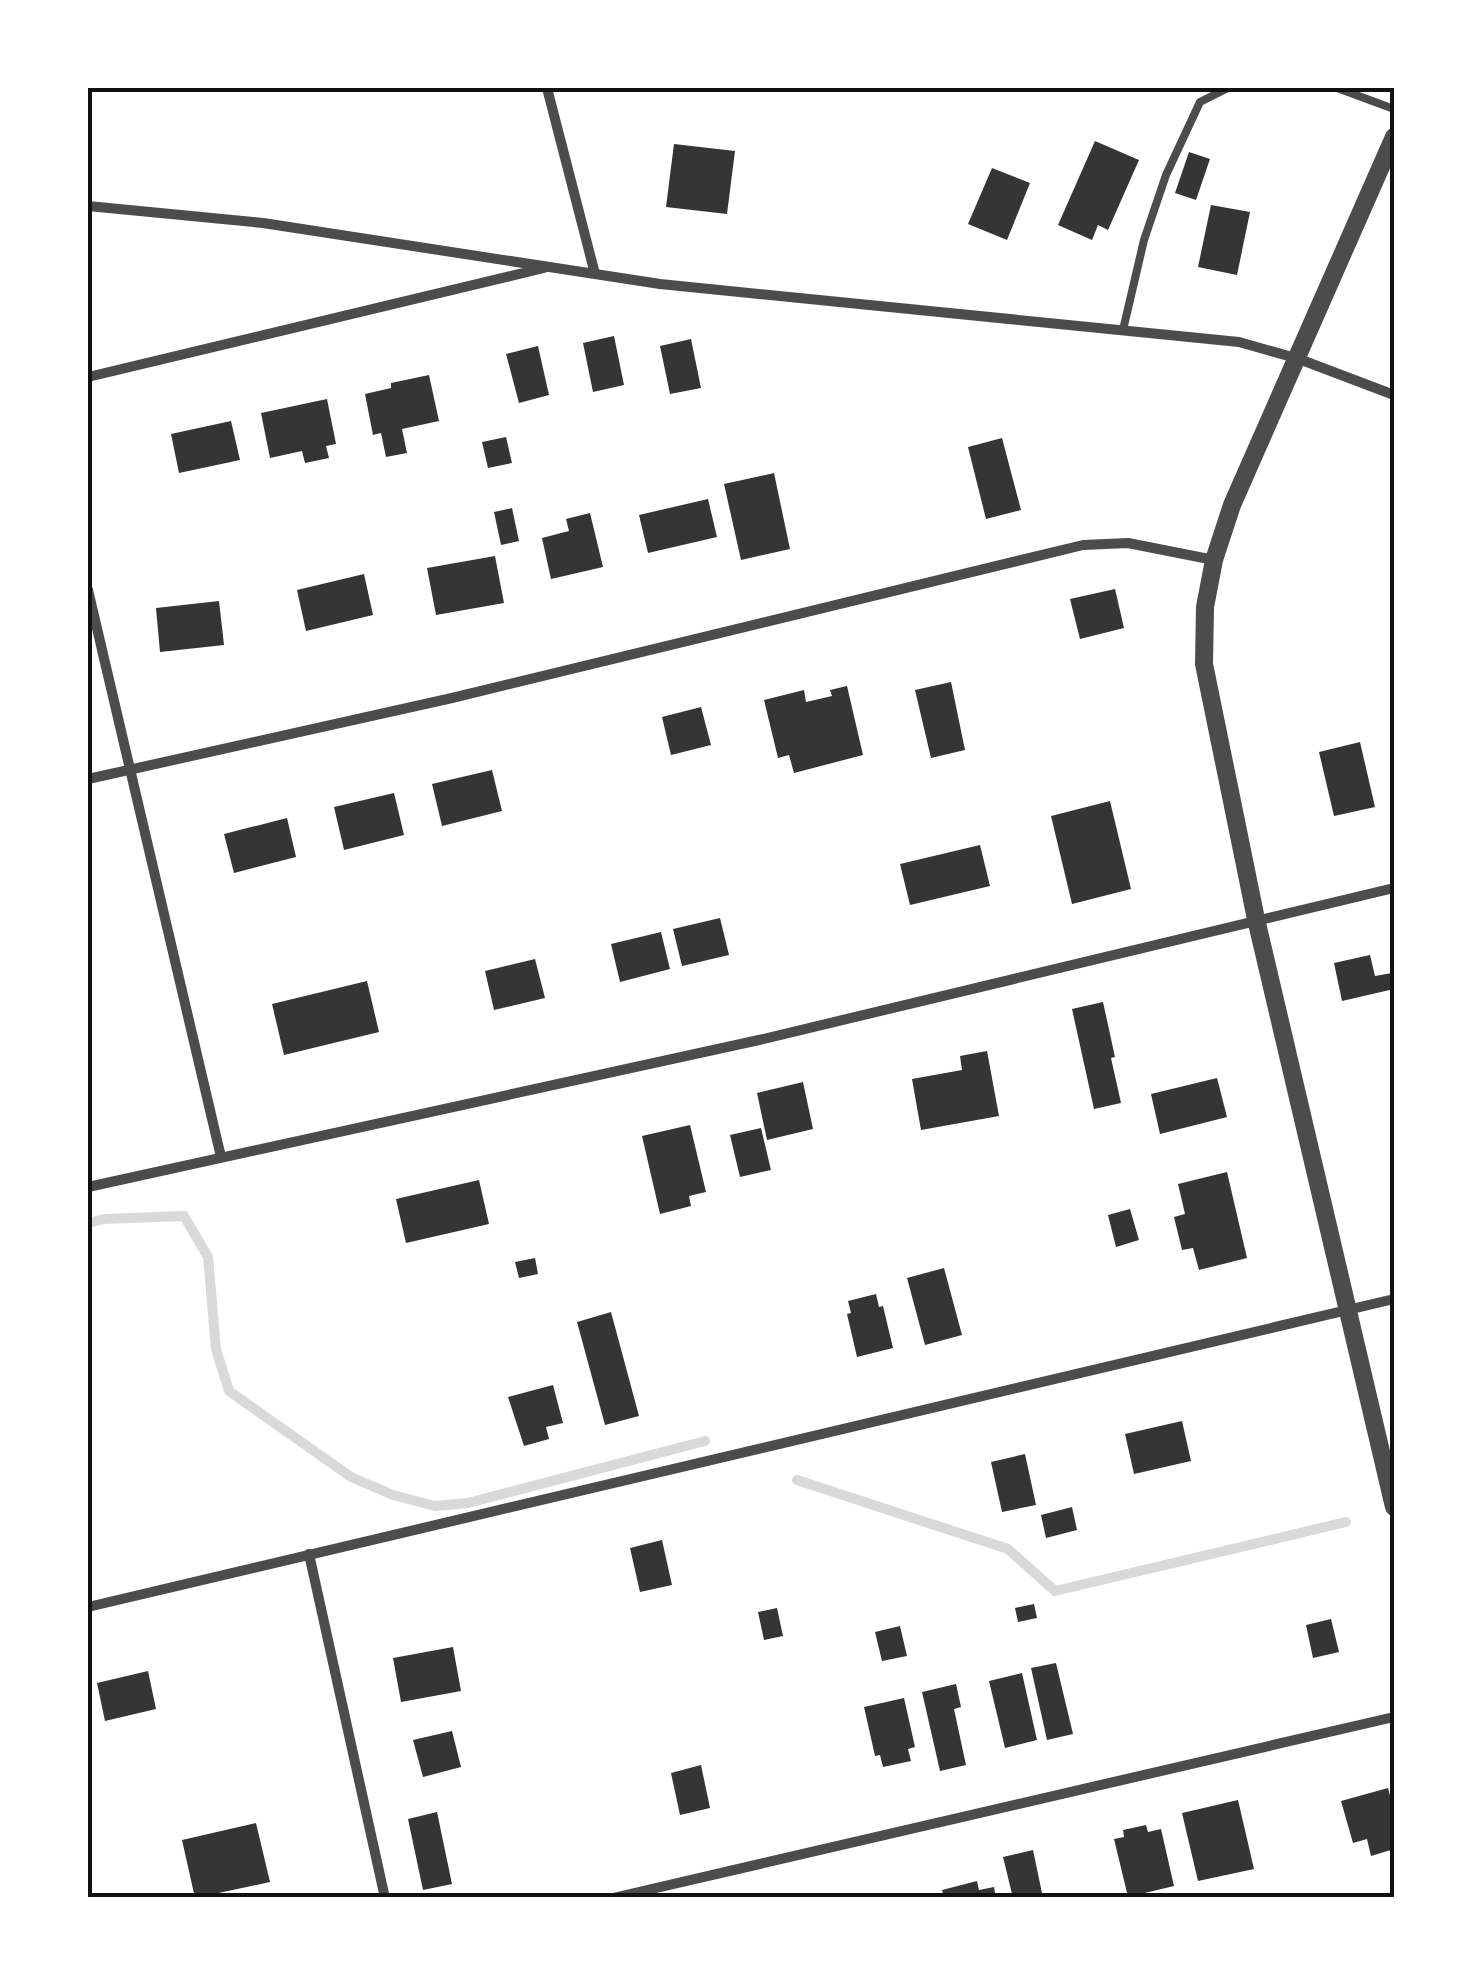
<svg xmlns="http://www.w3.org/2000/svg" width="1482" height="1985" font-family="'DejaVu Sans',sans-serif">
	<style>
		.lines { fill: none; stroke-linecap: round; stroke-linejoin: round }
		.stream { stroke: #d9d9d9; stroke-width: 10 }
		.building { fill: #353535 }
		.service { stroke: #4c4c4c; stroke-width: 8 }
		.minor { stroke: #4c4c4c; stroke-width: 10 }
		.tertiary { stroke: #4c4c4c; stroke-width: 18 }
		.neatline { fill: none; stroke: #111; stroke-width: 4 }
	</style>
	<rect width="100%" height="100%" fill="#fff"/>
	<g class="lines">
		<path class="stream" d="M88 1223 104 1219 184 1216 208 1257 216 1349 229 1391 351 1477 393 1495 435 1506 468 1503 705 1441
			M797 1480 1008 1549 1055 1591 1346 1522"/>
	</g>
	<path class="building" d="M1095 141 1139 160 1108 230 1098 225 1092 240 1058 225Z
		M674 144 735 151 727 214 666 207Z
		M1189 152 1210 159 1196 200 1175 193Z
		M992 168 1030 183 1007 240 968 224Z
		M1211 205 1250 212 1237 275 1198 267Z
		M614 336 624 385 593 392 583 343Z
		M691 339 701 388 670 394 660 346Z
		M538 346 549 395 519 403 506 354Z
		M429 375 439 421 402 429 407 453 386 457 381 433 373 435 365 394 391 388V383Z
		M327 399 336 444 326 446 329 458 305 463 302 451 270 458 261 413Z
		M231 421 240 460 179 473 171 434Z
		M506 437 512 463 488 468 482 442Z
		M1002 438 1021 510 986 519 968 447Z
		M774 473 790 549 741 560 724 484Z
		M708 499 717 537 648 553 639 515Z
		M512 508 519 541 501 545 494 512Z
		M590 513 603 567 551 579 542 538 569 531 566 519Z
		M495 556 504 603 436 615 427 568Z
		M364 574 373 615 306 631 297 590Z
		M1115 589 1124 628 1080 639 1070 599Z
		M219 601 224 645 160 652 156 608Z
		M951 682 965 750 931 758 915 690Z
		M847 686 863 755 794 773 789 755 778 758 764 700 804 690 806 702 832 696 830 690Z
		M701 707 711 745 671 755 662 717Z
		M1360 742 1375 807 1334 816 1319 752Z
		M492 770 502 811 442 826 432 784Z
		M394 793 404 835 344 850 334 807Z
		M1110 801 1131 889 1072 904 1051 816Z
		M287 818 296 857 234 873 224 834Z
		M980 845 990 886 910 905 900 864Z
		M720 918 729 955 682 966 673 929Z
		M661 932 670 969 620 982 611 944Z
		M1370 955 1375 976 1392 973 1394 989 1342 1001 1334 963Z
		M535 959 545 998 494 1010 485 971Z
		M367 981 379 1032 284 1055 272 1004Z
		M1103 1002 1115 1057 1111 1058 1121 1103 1094 1109 1072 1009Z
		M987 1051 999 1116 921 1130 912 1079 962 1070 960 1056Z
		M1217 1078 1227 1117 1160 1134 1151 1094Z
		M803 1082 813 1129 767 1140 757 1093Z
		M690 1125 706 1192 689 1196 691 1206 660 1214 642 1136Z
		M761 1128 771 1170 740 1177 730 1135Z
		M1227 1172 1247 1258 1199 1270 1193 1248 1182 1250 1174 1217 1185 1214 1178 1184Z
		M479 1180 489 1224 406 1243 396 1199Z
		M1130 1209 1139 1240 1116 1247 1108 1215Z
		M535 1258 538 1274 519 1278 515 1262Z
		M944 1268 962 1335 925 1345 907 1278Z
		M876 1294 879 1307 883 1306 893 1348 857 1357 847 1314 851 1313 848 1301Z
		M611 1312 639 1416 605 1425 577 1322Z
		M553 1385 563 1423 546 1427 549 1439 524 1446 508 1397Z
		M1182 1421 1191 1461 1134 1474 1125 1434Z
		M1025 1454 1036 1505 1002 1512 991 1462Z
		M1072 1507 1077 1530 1046 1538 1041 1515Z
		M662 1540 672 1585 640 1592 630 1548Z
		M1034 1604 1037 1618 1018 1622 1015 1608Z
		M777 1608 783 1636 764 1640 758 1612Z
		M1331 1619 1339 1652 1313 1658 1306 1625Z
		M900 1626 907 1656 882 1661 875 1632Z
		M453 1647 461 1691 401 1702 393 1658Z
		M1056 1663 1073 1734 1047 1740 1031 1668Z
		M148 1671 156 1709 105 1721 97 1683Z
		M1022 1673 1037 1740 1005 1748 989 1681Z
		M956 1684 961 1707 954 1709 966 1765 940 1771 922 1692Z
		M904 1698 915 1747 908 1749 911 1761 883 1767 880 1755 875 1756 864 1707Z
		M452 1731 461 1767 423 1777 413 1740Z
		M701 1765 710 1808 680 1815 671 1773Z
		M1388 1788 1394 1811V1849L1371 1856 1367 1839 1353 1843 1341 1801Z
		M1238 1800 1254 1869 1198 1881 1182 1813Z
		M437 1812 452 1884 423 1890 408 1819Z
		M256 1823 270 1882 195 1898 182 1840Z
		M1146 1825 1148 1832 1161 1829 1174 1886 1128 1897 1114 1839 1124 1837 1123 1830Z
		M1033 1850 1043 1898H1013L1003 1857Z
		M977 1881 979 1890 994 1887 996 1898H944L942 1890Z"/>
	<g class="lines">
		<path class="service" d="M1337 88 1394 109
			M1123 330 1144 240 1166 175 1200 102 1228 88"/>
		<path class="minor" d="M547 88 595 274
			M88 206 263 223 660 284 1239 342 1299 359 1394 395
			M88 377 544 268
			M88 590 221 1157
			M88 779 452 698 1083 545 1128 543 1214 560
			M88 1187 759 1040 1394 888
			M309 1554 385 1898
			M88 1607 1394 1299
			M613 1898 1394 1717"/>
		<path class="tertiary" d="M1394 137 1232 505 1214 560 1205 607 1204 664 1256 919 1394 1507"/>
	</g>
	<rect width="1482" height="1985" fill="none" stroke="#ffffff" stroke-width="180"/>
	<rect x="90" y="90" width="1302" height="1805" class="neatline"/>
</svg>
